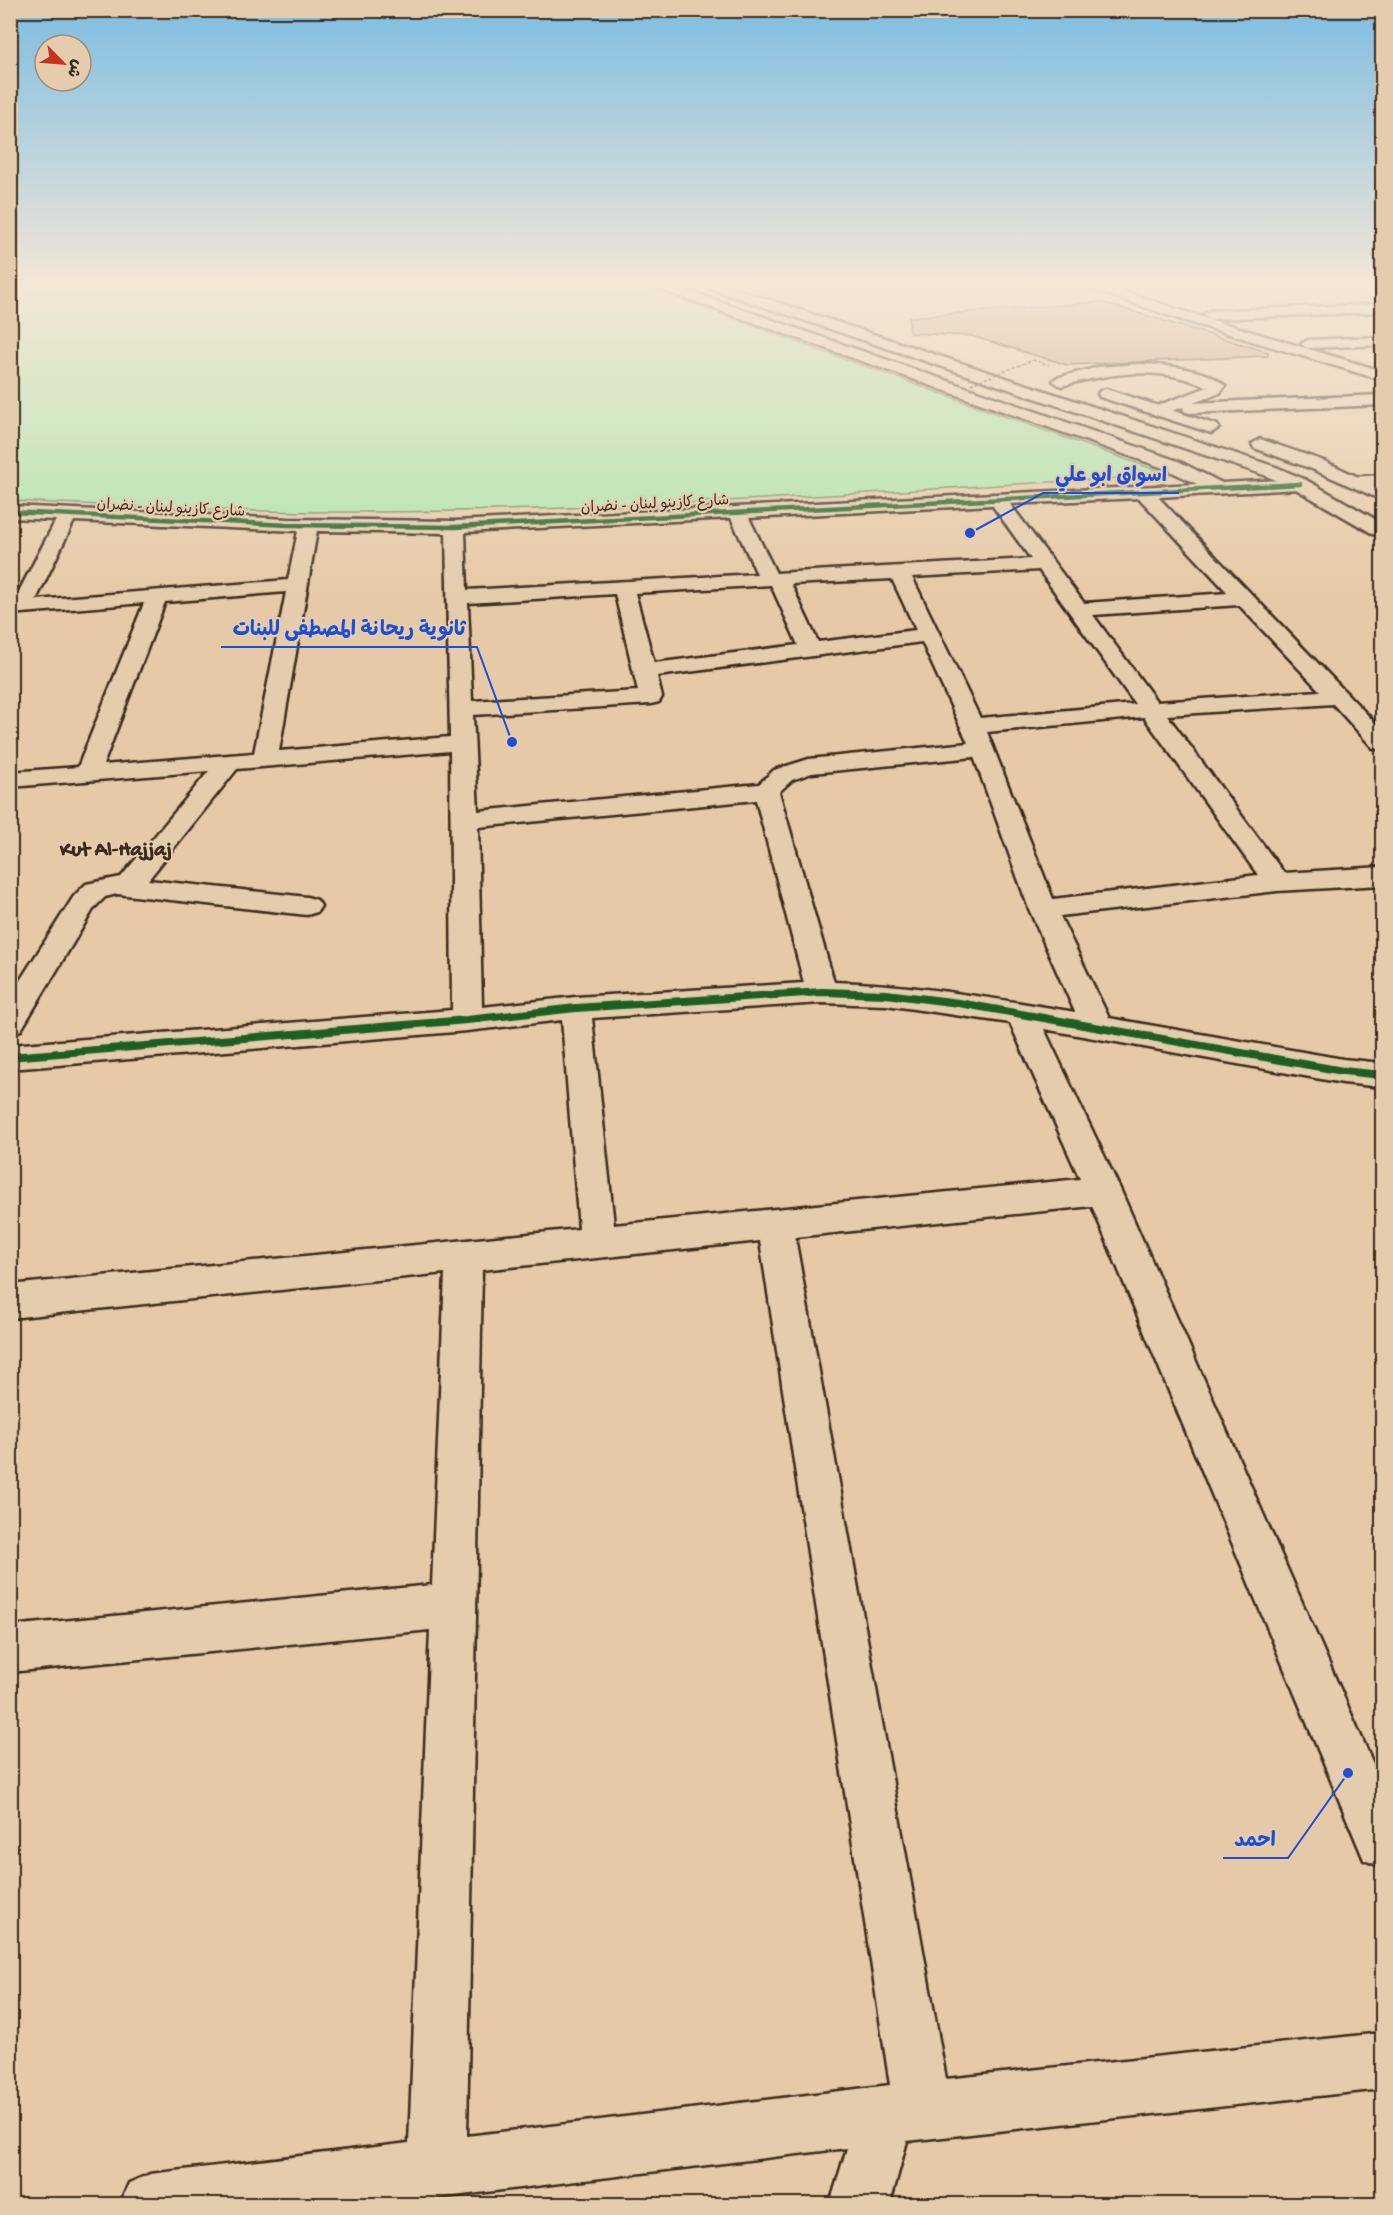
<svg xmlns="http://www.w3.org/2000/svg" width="1393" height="2215" font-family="'Gochi Hand','Playpen Sans Arabic',sans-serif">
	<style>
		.green { fill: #ace6ac; stroke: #748865; stroke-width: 1.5 }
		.building { fill: #c3a27f; stroke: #3b2a1e; stroke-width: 1.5 }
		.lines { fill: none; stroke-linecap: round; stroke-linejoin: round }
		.minor-casing { stroke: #3b2a1e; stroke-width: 5 }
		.major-casing { stroke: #3b2a1e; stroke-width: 5 }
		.path { stroke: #3b2a1e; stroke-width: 1.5; stroke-dasharray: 3 2; stroke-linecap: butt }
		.minor { fill: #e5ccad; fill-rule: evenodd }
		.major { fill: #e5ccad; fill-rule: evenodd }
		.path-bridge { stroke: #3b2a1e; stroke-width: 1.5; stroke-dasharray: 3 2; stroke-linecap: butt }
		.cycleway-far1-casing { stroke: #e5ccad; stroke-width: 7 }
		.cycleway-casing { stroke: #e5ccad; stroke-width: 11 }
		.cycleway-far1 { stroke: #1b5e20; stroke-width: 4.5 }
		.cycleway { stroke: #1b5e20; stroke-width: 8 }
		.labels { text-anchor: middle; stroke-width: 4.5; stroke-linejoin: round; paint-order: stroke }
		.far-street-label { font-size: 15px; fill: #3b2a1e; stroke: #e5ccad }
		.quarter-label { font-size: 21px; font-weight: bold; fill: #3b2a1e; stroke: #e5ccad }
		.leader { fill: none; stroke: #1d4ed8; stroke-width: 2 }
		.callout-dot { fill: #1d4ed8; stroke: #e5ccad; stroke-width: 2 }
		.callout-label { font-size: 20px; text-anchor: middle; font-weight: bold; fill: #1d4ed8; stroke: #e5ccad; stroke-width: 4.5; stroke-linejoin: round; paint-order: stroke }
	</style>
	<rect width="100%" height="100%" fill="#e6caa7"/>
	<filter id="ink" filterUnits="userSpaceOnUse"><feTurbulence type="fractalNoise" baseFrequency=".0167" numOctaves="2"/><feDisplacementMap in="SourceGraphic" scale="12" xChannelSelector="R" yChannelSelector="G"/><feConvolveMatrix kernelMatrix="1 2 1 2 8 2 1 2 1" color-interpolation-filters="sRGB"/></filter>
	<g filter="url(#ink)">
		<path class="green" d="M11 284H642L791 340 1170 475C903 490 634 511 366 512 248 513 129 506 11 501Z"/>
		<path class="building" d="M1101 302 1268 352V356L1068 365 971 336 909 333V317Z"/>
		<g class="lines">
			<defs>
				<path id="minor" d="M652 284H669L1178 461 1222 483 1300 479 1306 480 1309 484 1306 488 1300 489 1158 497 1382 730V750L1373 748 1333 704 1167 715 1284 873 1382 867V885L1277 891 1060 916 1109 1018 1343 1059 1382 1063V1087L1343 1083 1044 1029 1121 1191 1382 1784V1867L1364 1860 1092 1206 795 1237 946 2079 1382 2033V2089L907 2141 890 2204H830L847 2148 389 2204H120L129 2183 150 2174 409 2143 430 1630 10 1672V1626L432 1585 445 1273 10 1318V1285L579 1229 562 1020 467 1031 10 1069V1045L452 1010 450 751 237 769 148 880 307 897 317 900 321 906 317 912 307 915 117 894 105 897 94 908 21 1030 10 1033V996L74 896 86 884 121 877 209 771 10 787V772L78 767 144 603 10 614V602L14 601 56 520 10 518V506L288 519 455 521 1197 484 1166 469 653 287ZM1139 498 1228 593 1084 603 1010 504ZM992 505 1031 559 776 573 749 518ZM731 518 757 574 467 590 465 532ZM74 521 298 531 288 580 36 600ZM317 531 446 533 450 737 279 751ZM1039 570 1135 704 980 718 912 577ZM892 579 916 630 818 642 791 584ZM771 585 798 645 654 663 635 593ZM286 592 254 753 103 765 165 602ZM615 594 638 691 472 701 468 603ZM1239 605 1320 691 1157 702 1093 615ZM922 642 968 743 809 759 774 770 759 784 478 811 473 715 651 704 659 702 662 697 657 676ZM1144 717 1258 875 1053 899 987 732ZM974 757 1029 909 1075 1012C995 999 916 984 834 982L779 792 792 780 812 773ZM756 800 804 983 576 997 482 1007 478 827ZM822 1003 886 1005 1010 1023 1080 1179 614 1225 592 1018ZM760 1241 890 2085 467 2136 482 1270Z
					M1086 284H1103L1189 313 1382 371V380L1179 319 1087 287Z
					M1382 304V312L1210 319 1203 315 1210 311Z
					M1382 337V345L1308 348 1301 344 1308 340Z
					M1140 364C1162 365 1209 368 1225 386L1220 393 1193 403 1382 395V405L1190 413 1184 411 1183 407 1159 415 1153 413 1151 410 1153 407 1208 387C1159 365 1111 373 1061 386L1053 381 1056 378 1099 367Z
					M1382 475V485H1351L1348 481 1351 477Z"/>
				<path id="major" d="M704 284H721L1276 467 1306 480 1382 523V537L1375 535 1294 488 1264 475 705 287Z
					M1106 389 1217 425 1219 428 1211 433 1205 431 1100 397 1098 394 1100 391Z
					M1260 439 1324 461 1382 488V500L1312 469 1254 448 1252 444Z"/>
			</defs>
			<use href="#minor" class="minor-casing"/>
			<use href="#major" class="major-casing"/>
			<path class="path" d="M1033 360 1049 365"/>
			<use href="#minor" class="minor"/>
			<use href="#major" class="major"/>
			<path class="path-bridge" d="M971 384 1033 360"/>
			<defs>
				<path id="cycleway-far1" d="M10 512 288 525 455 527 1300 484"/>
				<path id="cycleway" d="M10 1057 467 1020 576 1008 822 992 886 994 959 1003 1343 1071 1382 1075"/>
			</defs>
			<use href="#cycleway-far1" class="cycleway-far1-casing"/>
			<use href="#cycleway" class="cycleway-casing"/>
			<use href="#cycleway-far1" class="cycleway-far1"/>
			<use href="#cycleway" class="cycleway"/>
		</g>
	</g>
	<linearGradient id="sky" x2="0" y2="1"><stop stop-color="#7dbde2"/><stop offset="0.48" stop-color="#f4e7d7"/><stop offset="1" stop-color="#f4e7d7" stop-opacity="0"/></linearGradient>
	<rect width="1393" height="594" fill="url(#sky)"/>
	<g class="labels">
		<g class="far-street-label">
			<text transform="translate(655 503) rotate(-3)" y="5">شارع كازينو لبنان - نضران</text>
			<text transform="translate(171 507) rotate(3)" y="5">شارع كازينو لبنان - نضران</text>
		</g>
		<g class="quarter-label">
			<text x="116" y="855">Kut Al-Hajjaj</text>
		</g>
	</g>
	<path class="leader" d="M970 533L1043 493H1179M512 742L477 647H221M1348 1773L1288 1858H1223"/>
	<g class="callout-dot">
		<circle cx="970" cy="533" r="6"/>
		<circle cx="512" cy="742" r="6"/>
		<circle cx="1348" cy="1773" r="6"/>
	</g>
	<g class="callout-label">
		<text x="1111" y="481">اسواق ابو علي</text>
		<text x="349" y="635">ثانوية ريحانة المصطفى للبنات</text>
		<text x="1255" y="1846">احمد</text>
	</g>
	<rect width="1393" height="2215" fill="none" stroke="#e5ccad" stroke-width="36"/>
	<rect x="18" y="18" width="1357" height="2179" fill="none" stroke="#3b2a1e" stroke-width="2" filter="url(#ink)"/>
	<g transform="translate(63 63) rotate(115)"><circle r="28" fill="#e5ccad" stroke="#a18b74" stroke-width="1.5"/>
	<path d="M0-4.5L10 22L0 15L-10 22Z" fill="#c8321e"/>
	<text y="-9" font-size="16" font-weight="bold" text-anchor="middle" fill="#3b2a1e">ش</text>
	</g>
</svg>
